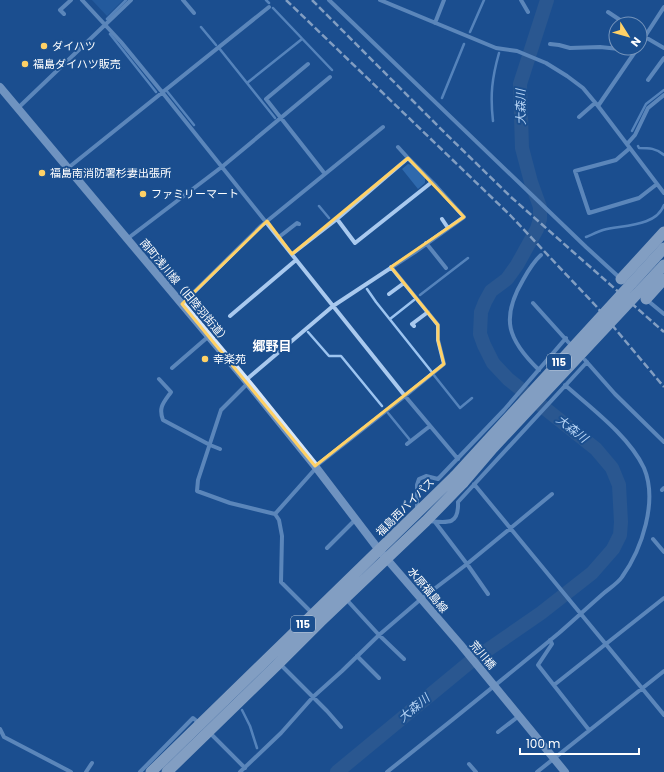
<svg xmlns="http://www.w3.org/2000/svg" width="664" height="772" font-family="Poppins,'Noto Sans JP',sans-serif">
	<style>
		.green { fill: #2e69ad }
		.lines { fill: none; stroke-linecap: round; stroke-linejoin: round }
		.stream { stroke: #9cc4f0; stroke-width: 2.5 }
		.river { stroke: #3c6290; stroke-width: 14 }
		.street { stroke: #a9c9ee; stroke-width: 4 }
		.secondary { stroke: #d6e6fa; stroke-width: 8 }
		.highway { stroke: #fff; stroke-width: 11 }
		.rail { stroke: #fff; stroke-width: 2.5; stroke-dasharray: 7 3; stroke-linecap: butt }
		.highway-bridge { stroke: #fff; stroke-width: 11 }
		.marked { fill: none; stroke: #ffd166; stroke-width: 3; stroke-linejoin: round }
		.poi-dot { fill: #ffd166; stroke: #1b4f8f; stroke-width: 1.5 }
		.labels { text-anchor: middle; stroke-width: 4; stroke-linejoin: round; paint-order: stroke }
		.shield { fill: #1b4f8f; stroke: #bbcadd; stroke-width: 1 }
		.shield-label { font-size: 10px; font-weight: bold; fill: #fff }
		.poi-label { font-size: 11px; fill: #fff; stroke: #1b4f8f; text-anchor: start }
		.street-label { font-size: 11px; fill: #fff; stroke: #1b4f8f }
		.water-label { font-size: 12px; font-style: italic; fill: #b5d3f5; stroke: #1b4f8f }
		.quarter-label { font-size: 13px; font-weight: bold; fill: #fff; stroke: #1b4f8f }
	</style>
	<rect width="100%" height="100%" fill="#1b4f8f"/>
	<path class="green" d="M92 0H123L107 16Z
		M408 164 412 165 425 178V183L418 189 402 169Z"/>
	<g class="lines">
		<path class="stream" d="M266 0 269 3
			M273 8 332 70
			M107 19 126 0
			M201 27 216 45
			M470 32 484 0
			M110 34 156 92
			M219 48 275 118
			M247 83 302 39
			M166 90 194 125
			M442 98 464 44
			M493 121C490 95 492 78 499 53
			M632 131 646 104 664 90
			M638 146 639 148C649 148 656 148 664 155
			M319 206 329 218
			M586 237C591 235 597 232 603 230 622 225 656 227 664 205
			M367 289 376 302 431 371
			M420 295 468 258
			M390 319 414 300
			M308 332 329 356H341L382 406
			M433 374 460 408 472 398
			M388 413 410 440
			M242 710 250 726 257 748"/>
		<path class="river" d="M337 772 470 662 541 613 592 573 613 549 620 535 621 522 619 485 612 468 596 449 508 379 493 363 484 345 480 334 481 312 485 302 491 291 507 279 517 265 537 229 540 219V207L531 182 522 148 520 84 547 0"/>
		<path class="street" d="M82 0 121 42 162 92 405 396 458 459
			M183 0 194 13
			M329 0 586 247 621 279
			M380 0 496 48 517 51 546 63 567 76 583 88 598 106 664 193
			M521 0 528 12
			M608 12 626 24
			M64 14 60 10 71 0
			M435 23 444 0
			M640 34 664 48
			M550 44 559 45 570 48 600 47 619 49 636 50
			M640 44 664 7
			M648 80 664 58
			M598 106 637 49
			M18 108 131 0
			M579 117 595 103
			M627 144 635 135 648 108 664 95
			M398 147 408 158
			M630 148 616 160 575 171 589 213 639 198 657 184
			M68 168 269 7
			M325 174 383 127
			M337 219 355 243 432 182
			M442 219 448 228
			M279 237 297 223 299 224
			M127 239 223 166 330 77
			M426 243 446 268
			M389 294 404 283
			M647 300 664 314
			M533 303 569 343
			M182 304 261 226 325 174 266 99 308 64
			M230 316 296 260
			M414 326 412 324 428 312
			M585 360 615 394 664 442
			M172 368 209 336
			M539 370C508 340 500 319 523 280 528 271 533 262 541 255
			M159 379 171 392C164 402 158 407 163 420L210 445 220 449
			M246 380 333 306 415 252 464 217 436 186 408 158 337 219 292 254
			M248 383 221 410 198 480 197 491 230 503 275 514 279 520 282 536 281 582 313 614
			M407 444 430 426
			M316 466 405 396 444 364 438 340V325L391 267
			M474 484 664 715
			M662 490 664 488
			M417 510V485L419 479 426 476 438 479 504 410 566 338
			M275 514 316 468
			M429 521C448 523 459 525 458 502L587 362
			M435 522 467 564 488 594
			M653 539 664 552
			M327 548 355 520
			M346 599 379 635 404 659
			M550 640 552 644 538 665 589 730
			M357 656 379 678
			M280 664 327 711 341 727
			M554 685 664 598
			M0 729 4 737 71 772
			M498 732 519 716
			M210 733 245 768
			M469 764 476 772
			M86 772 92 763
			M140 772 193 718 199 723
			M240 772 281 733 313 697 342 671 379 635 421 599 467 564 552 494
			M387 772C445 726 502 680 559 633 574 620 589 606 604 593 610 588 618 583 622 577 642 549 658 501 644 468 629 436 591 408 565 385
			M537 772 664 671"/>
		<path class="secondary" d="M0 87 248 383 315 466 379 550 460 644 565 772"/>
		<path class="highway" d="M621 279 664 232
			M646 299 664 279
			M151 772 455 476
			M167 772 279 663 320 622 426 521 463 483"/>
		<path class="rail" d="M286 0 510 215 596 306 664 387
			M312 0 446 134 512 198 664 332"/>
		<path class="highway-bridge" d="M455 476 664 248
			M463 483 493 448 664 265"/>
	</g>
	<path d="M0 0H664V772H0ZM408 158 464 217 391 267 438 325V340L444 364 315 466 182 304 267 221 292 254Z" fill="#1b4f8f" fill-opacity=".55" fill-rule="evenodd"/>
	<path class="marked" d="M408 158 464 217 391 267 438 325V340L444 364 315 466 182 304 267 221 292 254Z"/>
	<g class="poi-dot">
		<circle cx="44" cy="46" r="4"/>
		<circle cx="25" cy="64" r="4"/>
		<circle cx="42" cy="173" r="4"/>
		<circle cx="143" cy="194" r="4"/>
		<circle cx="205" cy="359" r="4"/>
	</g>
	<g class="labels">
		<g class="shield">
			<rect x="547" y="354" width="24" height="16" rx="3"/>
			<rect x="291" y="616" width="24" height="16" rx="3"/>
		</g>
		<g class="shield-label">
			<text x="559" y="366">115</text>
			<text x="303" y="628">115</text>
		</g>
		<g class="poi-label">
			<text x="52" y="50">ダイハツ</text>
			<text x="33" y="68">福島ダイハツ販売</text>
			<text x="50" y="177">福島南消防署杉妻出張所</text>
			<text x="151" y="198">ファミリーマート</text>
			<text x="213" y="363">幸楽苑</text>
		</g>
		<g class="street-label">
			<text transform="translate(185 291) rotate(50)" y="4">南町浅川線（旧陸羽街道）</text>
			<text transform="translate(405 507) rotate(-45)" y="4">福島西バイパス</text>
			<text transform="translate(428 590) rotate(50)" y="4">水原福島線</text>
			<text transform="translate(483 655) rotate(50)" y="4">荒川橋</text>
		</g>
		<g class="water-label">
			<text transform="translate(521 107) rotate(-91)" y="4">大森川</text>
			<text transform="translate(572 429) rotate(38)" y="4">大森川</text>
			<text transform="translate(414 708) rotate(-40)" y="4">大森川</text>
		</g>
		<g class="quarter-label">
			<text x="272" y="351">郷野目</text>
		</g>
	</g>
	<g transform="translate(628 36) rotate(127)"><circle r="19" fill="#1b4f8f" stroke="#7695bc"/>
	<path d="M0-3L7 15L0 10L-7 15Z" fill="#ffd166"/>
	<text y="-6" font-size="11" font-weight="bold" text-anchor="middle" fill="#ffffff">N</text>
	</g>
	<path d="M520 748v6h119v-6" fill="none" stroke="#ffffff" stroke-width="2"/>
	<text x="526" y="748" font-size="12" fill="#ffffff" stroke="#1b4f8f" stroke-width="3" paint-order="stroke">100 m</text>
</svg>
